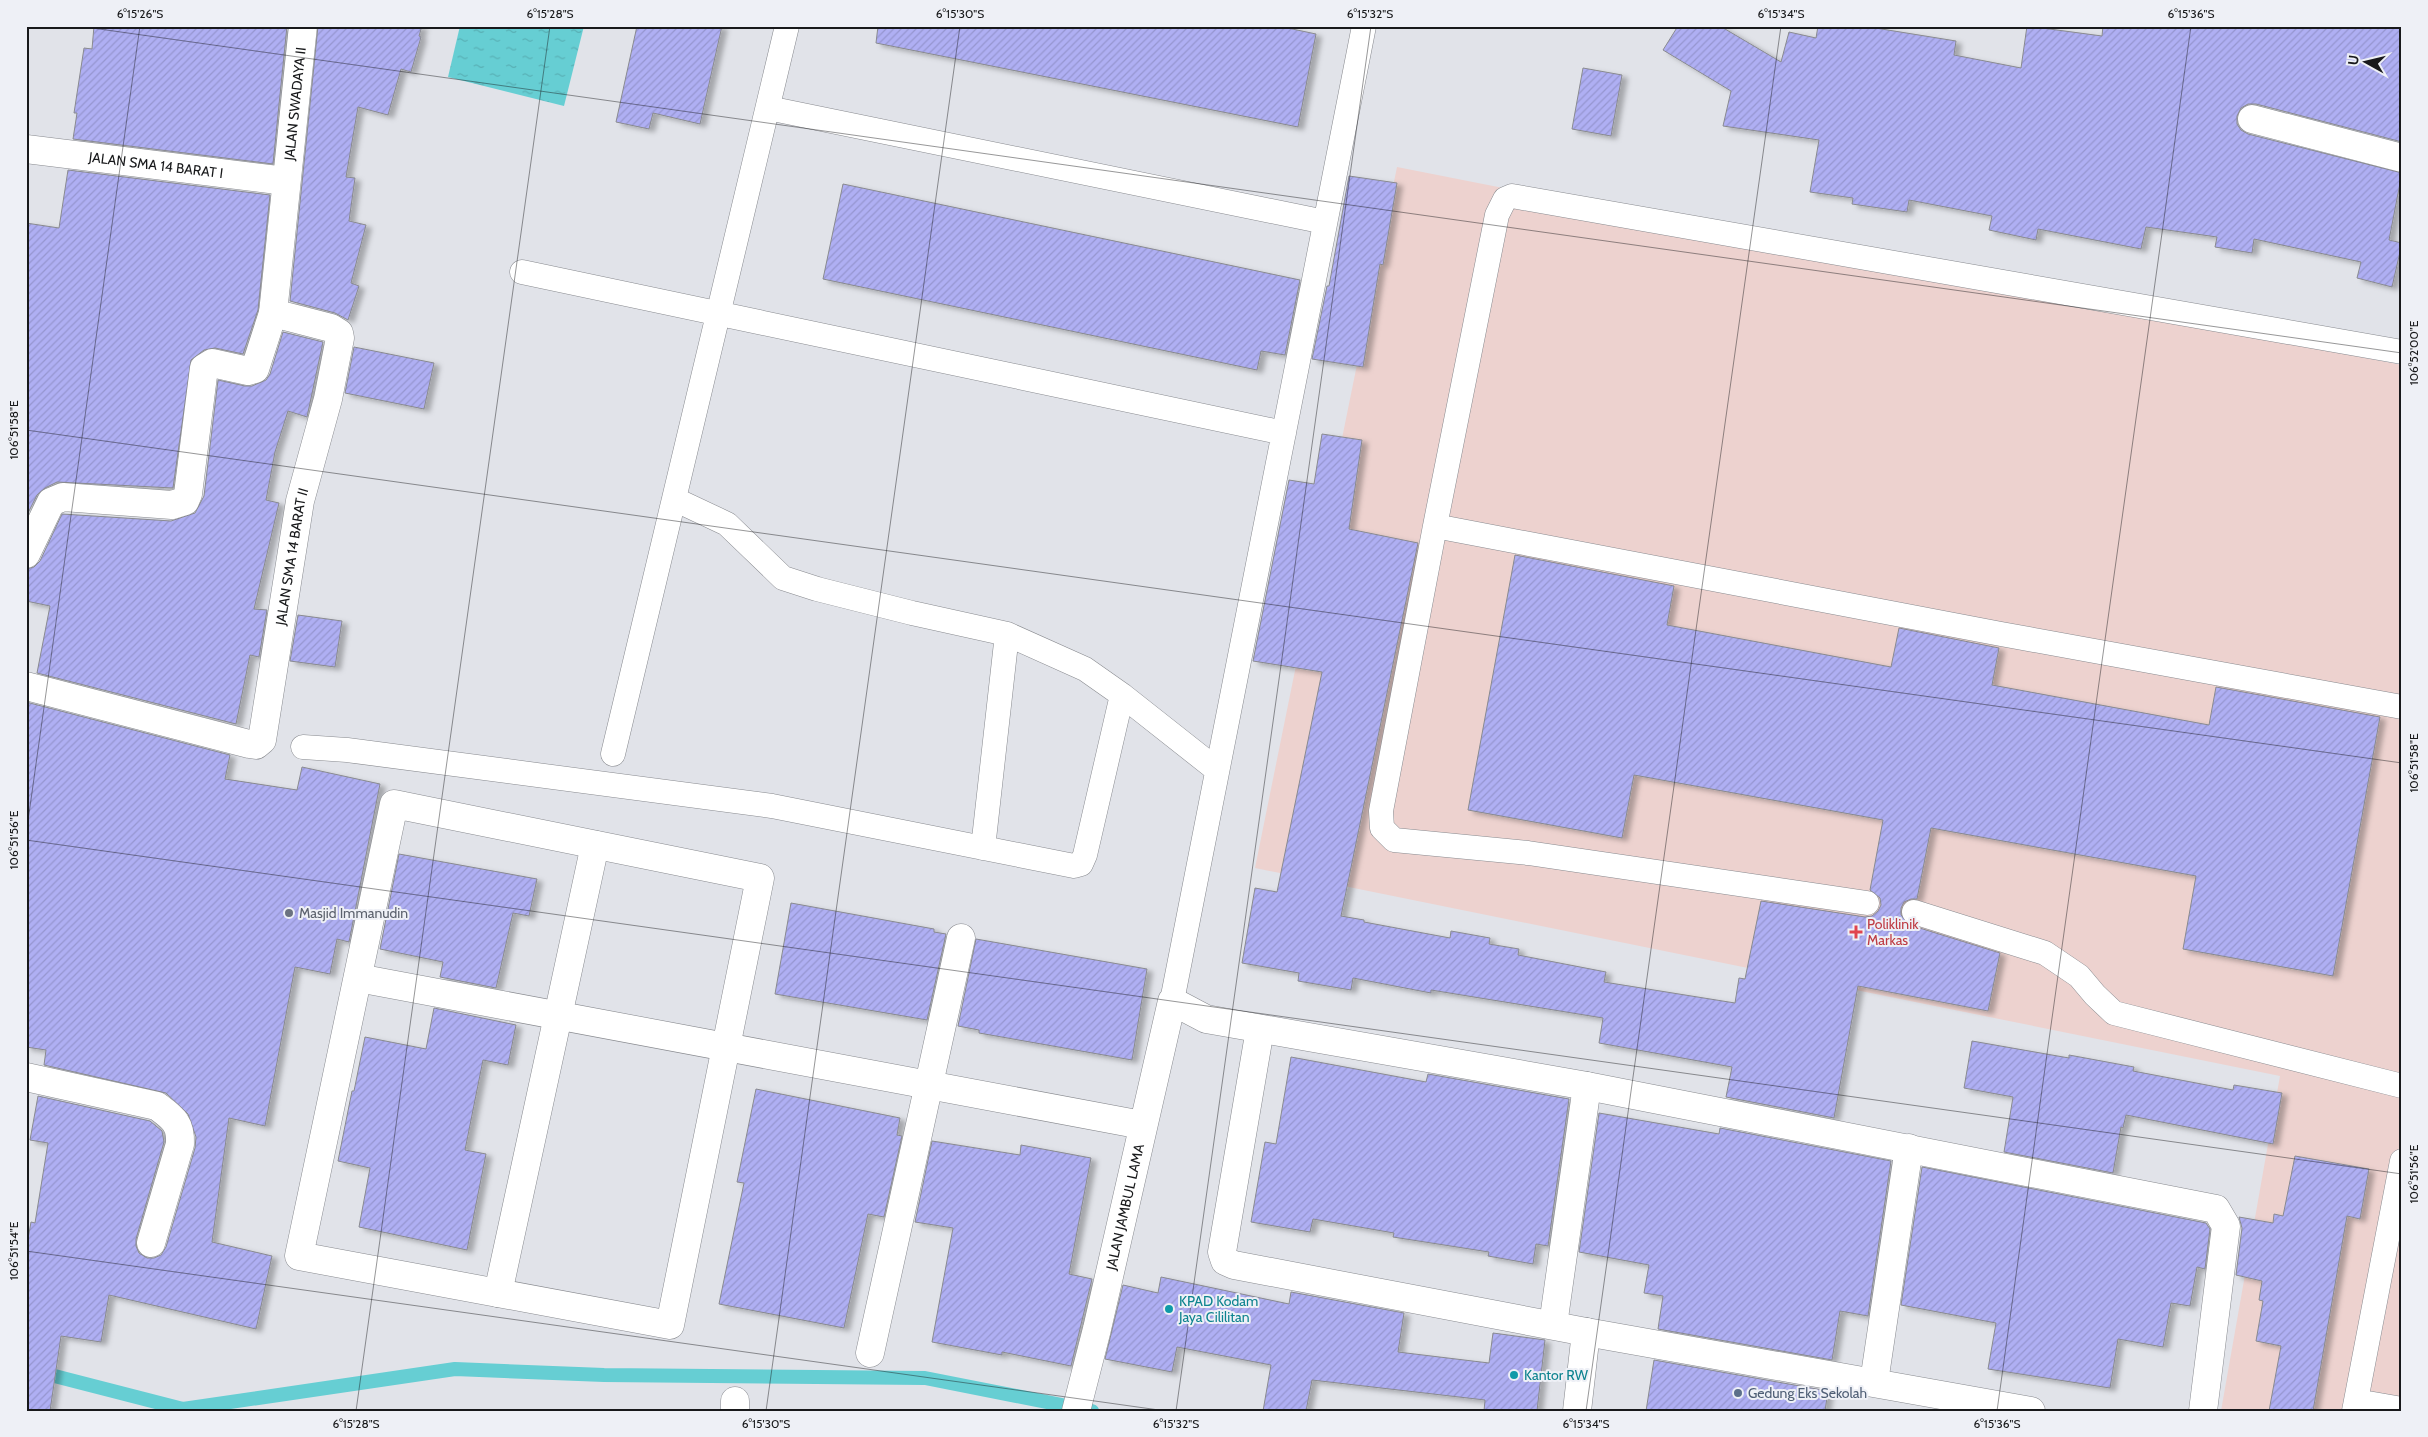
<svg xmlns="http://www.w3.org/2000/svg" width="2428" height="1437" font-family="Cabin,sans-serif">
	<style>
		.commercial { fill: #edd2cf }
		.water { fill: url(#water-ripples) }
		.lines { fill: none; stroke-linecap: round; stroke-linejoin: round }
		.stream { stroke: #66ced3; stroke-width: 14 }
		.building { fill: url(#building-hatch); stroke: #898a8f; filter: url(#shadow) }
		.lane-casing { stroke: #888a8f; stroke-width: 25 }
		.street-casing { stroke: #888a8f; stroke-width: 29 }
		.lane { stroke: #fff; stroke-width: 24 }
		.street { stroke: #fff; stroke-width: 28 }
		.ticks { fill: none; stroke: #18191b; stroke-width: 1; stroke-opacity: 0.45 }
		.worship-dot { fill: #6b7280; stroke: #eef0f6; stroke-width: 2 }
		.health-dot { fill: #e0444e; stroke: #eef0f6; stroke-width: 2 }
		.culture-dot { fill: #0f9aa8; stroke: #eef0f6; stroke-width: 2 }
		.service-dot { fill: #5c6f8a; stroke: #eef0f6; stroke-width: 2 }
		.labels { text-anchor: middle; stroke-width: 4; stroke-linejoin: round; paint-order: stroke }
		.street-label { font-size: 14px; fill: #18191b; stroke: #eef0f6 }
		.worship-label { font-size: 14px; fill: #5b616d; stroke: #eef0f6; text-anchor: start }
		.health-label { font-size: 14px; fill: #be3a42; stroke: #eef0f6; text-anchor: start }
		.culture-label { font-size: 14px; fill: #0d838f; stroke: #eef0f6; text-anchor: start }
		.service-label { font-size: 14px; fill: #4e5e75; stroke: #eef0f6; text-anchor: start }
		.neatline { fill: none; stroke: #18191b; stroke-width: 2 }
		.ticks-label { font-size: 12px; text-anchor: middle; fill: #18191b }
	</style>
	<defs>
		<pattern id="water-ripples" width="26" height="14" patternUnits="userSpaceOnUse" patternTransform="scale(1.25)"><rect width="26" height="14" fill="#66ced3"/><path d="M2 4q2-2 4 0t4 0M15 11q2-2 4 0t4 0" fill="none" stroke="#58b0b5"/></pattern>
		<pattern id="building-hatch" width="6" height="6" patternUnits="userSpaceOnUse" patternTransform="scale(1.25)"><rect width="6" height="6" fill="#afaff3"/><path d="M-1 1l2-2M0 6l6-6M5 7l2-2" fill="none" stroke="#9696d0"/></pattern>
		<filter id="shadow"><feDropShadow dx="5.5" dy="3" stdDeviation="2.5" flood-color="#0004"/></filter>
	</defs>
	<rect width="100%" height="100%" fill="#e1e3e9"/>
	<path class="commercial" d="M1397 167 2402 365V1411H2221L2280 1076 1255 868Z"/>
	<path class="water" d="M460 26H584L564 106 448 77Z"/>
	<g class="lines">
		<path class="stream" d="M39 1372 183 1409 455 1369 604 1375 925 1378 1092 1411"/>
	</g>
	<path class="building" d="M94 26H287L273 164 73 139 77 113H74L84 48 92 49Z
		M318 26H422L419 36 421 37 411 72 401 69 388 115 358 107 346 177 355 178 349 221 366 225 351 283 359 286 348 320 335 313 290 301Z
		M637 26H722L700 124 653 113 649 129 616 122Z
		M878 26H1278L1316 34 1298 127 876 43Z
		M1678 26H1720L1781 62 1789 32 1816 38 1818 26H1863L1956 41 1954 55 2021 68 2027 26 2102 36 2103 26H2402V142L2256 104H2248L2241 108 2237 116V124L2241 130 2248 134 2402 173 2389 240 2402 243 2392 287 2357 278 2361 262 2254 239 2252 253 2215 247 2217 237 2146 227 2141 249 2038 229 2036 240 1989 230 1992 216 1909 200 1907 212 1852 204 1853 198 1810 192 1819 140 1723 126 1731 91 1663 50Z
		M1583 68 1622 75 1611 136 1572 129Z
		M68 170 270 195 258 310 243 354 215 348 204 350 191 360 173 488 57 482 45 488 37 495 26 517V223L59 228Z
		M1349 176 1397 183 1383 265 1380 264 1363 367 1312 359 1327 286H1329Z
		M843 184 1300 280 1285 355 1261 351 1257 370 823 279Z
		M283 332 323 342 307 417 288 411 275 452 266 500 279 503 254 609 267 610 259 657 250 655 236 724 37 673 50 606 26 601V569L34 567 40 561 62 514 171 521 195 513 204 496 218 380 245 386H252L266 380 270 374Z
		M354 347 434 363 424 409 345 393Z
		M1322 434 1362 440 1349 529 1418 543 1341 916 1364 920V922L1450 938 1451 931 1490 938 1489 944 1519 949 1518 955 1606 972 1604 982 1735 1003 1739 978 1745 979 1761 901 1865 917 1872 916 1878 911 1881 905 1880 898 1870 890 1883 820 1634 775 1622 838 1468 810 1515 555 1674 586 1667 625 1891 667 1899 628 1999 648 1992 685 2209 725 2216 687 2380 717 2333 976 2183 949 2196 876 1931 828 1917 899H1911L1904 902 1901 908V915L1910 925 2000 953 1988 1011 1858 986 1834 1118 1726 1097 1732 1067 1599 1043 1603 1018 1431 990V993L1353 978 1351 990 1298 981 1299 973 1242 963 1255 888 1277 892 1322 672 1253 661 1289 480 1314 484Z
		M298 615 342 621 335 667 290 661Z
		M26 702 230 755 225 779 297 790 302 767 380 784 349 942 337 939 330 974 295 967 265 1126 229 1118 212 1242 272 1256 256 1329 109 1295 101 1342 61 1336 50 1411H26V1250L31 1222 35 1223 48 1143 30 1140 38 1096 150 1121 162 1131 164 1142 136 1239V1246L139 1253 147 1258H154L161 1255 166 1247 195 1148 196 1137 188 1114 166 1093 44 1065 46 1050 26 1047Z
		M399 854 537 879 529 916 513 913 496 988 440 977 443 962 380 949Z
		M791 903 934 929V932L946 934 927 1020 775 994Z
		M976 939 1147 969 1132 1060 979 1033V1030L958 1026Z
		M434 1008 516 1025 508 1065 483 1060 465 1150 486 1154 467 1250 359 1227 370 1168 338 1161 352 1091H354L365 1037 426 1049Z
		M1972 1041 2069 1058V1055L2134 1067 2133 1071 2233 1090 2234 1085 2282 1093 2273 1144 2126 1115 2123 1128 2121 1127 2113 1173 2004 1152 2013 1097 1964 1088Z
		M1291 1057 1426 1082 1428 1074 1569 1099 1548 1246 1536 1244 1533 1264 1488 1256 1489 1252 1393 1237 1394 1233 1313 1219 1310 1232 1251 1222 1265 1142 1276 1144Z
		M756 1089 900 1118 897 1135 902 1136 884 1217 868 1214 844 1328 719 1304 744 1183 737 1182Z
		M1599 1113 1719 1134 1720 1128 1891 1161 1868 1316 1840 1311 1832 1360 1658 1329 1663 1296 1644 1293 1649 1265 1579 1252Z
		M932 1141 1020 1155 1021 1145 1091 1158 1069 1274 1092 1279 1071 1366 1002 1352V1355L932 1342 953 1228 915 1222Z
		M2295 1156 2369 1169 2360 1219 2347 1216 2313 1411H2269L2281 1346 2256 1341 2263 1301 2259 1300 2262 1281 2236 1275 2242 1228 2239 1217 2273 1223 2274 1214 2283 1216Z
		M1922 1167 2206 1223 2210 1229 2205 1269 2197 1267 2190 1306 2171 1303 2163 1347 2118 1339 2110 1388 1988 1369 1996 1323 1901 1305Z
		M1161 1277 1289 1304 1291 1292 1404 1313 1398 1352 1489 1363 1493 1333 1545 1340 1537 1411H1484L1485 1400 1312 1380 1306 1411H1263L1271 1365 1177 1347 1172 1372 1105 1359 1123 1285 1158 1293Z
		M1654 1360 1828 1391 1825 1411H1646Z"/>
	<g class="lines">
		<defs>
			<path id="lane" d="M768 108 1325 222
				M522 272 1284 433
				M674 499 727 524 783 578 817 589 912 613 1007 634 1085 669 1122 695 1217 770
				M1435 526 1497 215 1505 199 1512 196 2402 352
				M303 747 347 750 772 806 1074 866 1081 864 1085 855 1122 695
				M613 754 787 26
				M983 848 1007 634
				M1867 903 1528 853 1394 840 1382 828 1381 811 1435 526 2001 634 2402 707
				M1914 912 2045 953 2079 976 2095 995 2114 1013 2402 1086
				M1172 1001 1364 26
				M2356 1401 2402 1409
				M2354 1411 2402 1161"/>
			<g id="street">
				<path d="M2252 119 2402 158"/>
				<path id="s1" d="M26 149 286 181"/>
				<path d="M26 554 51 502 63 497 172 505 185 501 188 494 204 368 212 363 248 371 255 369 273 313"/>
				<path id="s2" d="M26 686 249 744 256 745 262 740 300 501 328 399 340 338 339 333 331 328 273 313 303 26"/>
				<path d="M394 804 760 878 670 1325 299 1256Z"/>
				<path d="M358 978 1142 1125"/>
				<path d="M1260 1029 1222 1252 1225 1261 1234 1265 1586 1332 2031 1411"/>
				<path d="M26 1077 157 1106C173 1118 181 1123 180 1144L151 1243"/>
				<path d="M498 1293 595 845"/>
				<path d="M1553 1325 1587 1086"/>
				<path d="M870 1353 961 938"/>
				<path d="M1874 1382 1909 1148"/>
				<path d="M735 1401V1411"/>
				<path id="s3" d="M1076 1411 1097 1329 1172 1001 1206 1019 1587 1086 2216 1209 2226 1226 2203 1411"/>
				<path d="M1577 1411 1586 1332"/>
			</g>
		</defs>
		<use href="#lane" class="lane-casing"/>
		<use href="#street" class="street-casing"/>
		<use href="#lane" class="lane"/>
		<use href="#street" class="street"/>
	</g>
	<path class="ticks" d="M78 26 2402 353M26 430 2402 763M26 835 140 26M26 840 2402 1174M26 1251 1166 1411M356 1411 550 26M766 1411 960 26M1176 1411 1371 26M1586 1411 1781 26M1997 1411 2191 26"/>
	<circle class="worship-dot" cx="289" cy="913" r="5"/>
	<path class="health-dot" d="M1853.5 924.5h5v5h5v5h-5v5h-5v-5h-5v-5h5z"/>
	<g class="culture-dot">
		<circle cx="1169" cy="1309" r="5"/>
		<circle cx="1514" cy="1375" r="5"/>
	</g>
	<circle class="service-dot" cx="1738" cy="1393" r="5"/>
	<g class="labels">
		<g class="street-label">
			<text dy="5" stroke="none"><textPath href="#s2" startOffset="940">JALAN SWADAYA II</textPath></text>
			<text dy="5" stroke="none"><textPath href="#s1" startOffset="131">JALAN SMA 14 BARAT I</textPath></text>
			<text dy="5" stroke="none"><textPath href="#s2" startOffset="431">JALAN SMA 14 BARAT II</textPath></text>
			<text dy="5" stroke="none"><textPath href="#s3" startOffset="210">JALAN JAMBUL LAMA</textPath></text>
		</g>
		<g class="worship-label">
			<text x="299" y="918">Masjid Immanudin</text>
		</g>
		<g class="health-label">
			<text x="1867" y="929">Poliklinik<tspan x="1867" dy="16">Markas</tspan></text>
		</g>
		<g class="culture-label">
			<text x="1179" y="1306">KPAD Kodam<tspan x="1179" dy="16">Jaya Cililitan</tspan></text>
			<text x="1524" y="1380">Kantor RW</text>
		</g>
		<g class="service-label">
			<text x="1748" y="1398">Gedung Eks Sekolah</text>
		</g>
	</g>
	<rect width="2428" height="1437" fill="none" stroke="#eef0f6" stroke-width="55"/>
	<g transform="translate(2366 62) rotate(278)" stroke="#eef0f6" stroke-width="4" paint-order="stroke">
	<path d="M0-4L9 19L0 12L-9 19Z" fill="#18191b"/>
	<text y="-8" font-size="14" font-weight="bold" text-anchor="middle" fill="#18191b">U</text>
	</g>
	<rect x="28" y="28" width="2372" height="1382" class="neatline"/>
	<g class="ticks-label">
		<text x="140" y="18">6°15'26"S</text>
		<text x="550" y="18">6°15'28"S</text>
		<text x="960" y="18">6°15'30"S</text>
		<text x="1370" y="18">6°15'32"S</text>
		<text x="1781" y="18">6°15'34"S</text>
		<text x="2191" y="18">6°15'36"S</text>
		<text transform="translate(2414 353) rotate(-90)" y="4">106°52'00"E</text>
		<text transform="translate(14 430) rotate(-90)" y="4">106°51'58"E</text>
		<text transform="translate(2414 763) rotate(-90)" y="4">106°51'58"E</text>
		<text transform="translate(14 840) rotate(-90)" y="4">106°51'56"E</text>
		<text transform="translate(2414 1174) rotate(-90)" y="4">106°51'56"E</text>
		<text transform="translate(14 1251) rotate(-90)" y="4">106°51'54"E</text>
		<text x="356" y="1428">6°15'28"S</text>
		<text x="766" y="1428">6°15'30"S</text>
		<text x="1176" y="1428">6°15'32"S</text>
		<text x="1586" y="1428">6°15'34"S</text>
		<text x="1997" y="1428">6°15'36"S</text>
	</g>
</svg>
